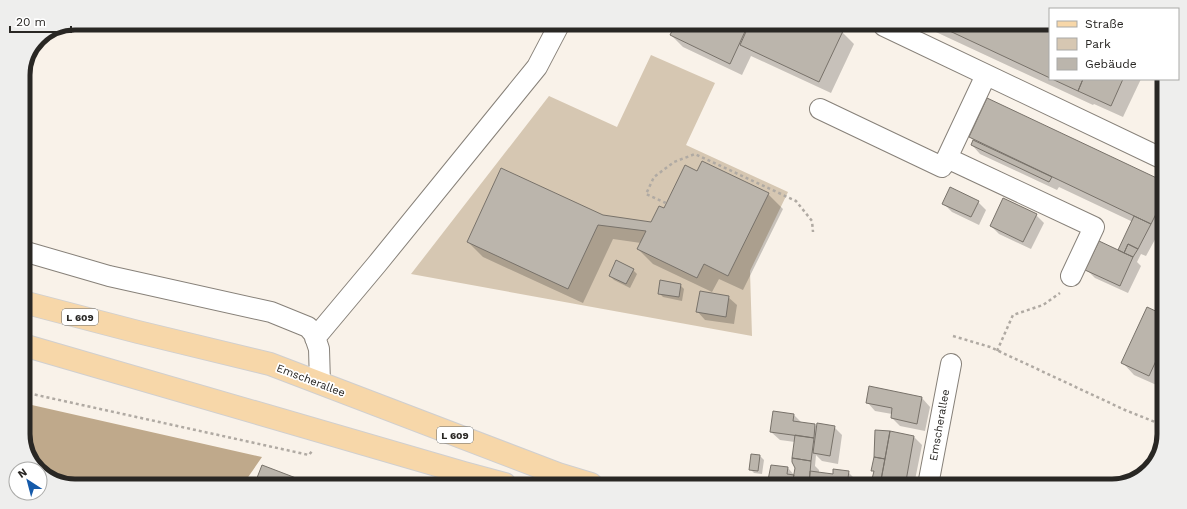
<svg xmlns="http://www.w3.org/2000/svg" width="1187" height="509" font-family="'Work Sans',sans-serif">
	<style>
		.green { fill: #d6c7b2 }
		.forest { fill: #bfa98b }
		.shadow { fill: #0003 }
		.building { fill: #bbb5ac; stroke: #78726a }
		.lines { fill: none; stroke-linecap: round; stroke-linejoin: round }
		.minor-casing { stroke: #878179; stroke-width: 22 }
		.major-casing { stroke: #d0cfcf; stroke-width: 24 }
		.path { stroke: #b0aaa3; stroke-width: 2.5; stroke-dasharray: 3 3; stroke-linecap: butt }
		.minor { stroke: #fff; stroke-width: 20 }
		.major { stroke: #f7d7a9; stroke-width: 22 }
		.labels { text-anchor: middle; stroke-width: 3.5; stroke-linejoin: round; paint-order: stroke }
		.shield { fill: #fff; stroke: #696866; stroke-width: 1 }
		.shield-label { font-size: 10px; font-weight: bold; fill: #292724 }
		.street-label { font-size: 11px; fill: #292724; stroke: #fff }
		.rim { fill: none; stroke: #292724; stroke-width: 5 }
	</style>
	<rect width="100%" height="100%" fill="#f9f2e9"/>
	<path class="green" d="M651 55 715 83 686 145 788 192 750 271 752 336 411 274 549 96 617 127Z"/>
	<path class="forest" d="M23 403 262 457 244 483 55 482 40 470V469H38L34 466 23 438Z"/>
	<path class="shadow" d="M676 25 829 26 842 32 854 44 831 93 751 56 742 75 683 47 671 35Z
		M923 26 1050 27V79H1141L1123 117 1094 104 1093 105Z
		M1160 79H1164V82H1162Z
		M970 137 1163 182 1162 236 1158 234 1146 256 1141 254 1137 262 1141 266 1128 293 1095 278 1086 269 1118 251 1133 222 1059 187 1057 190 980 154 972 145 974 141Z
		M768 194 783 209 743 290 719 279 712 292 653 264 638 249 641 243 613 239 583 303 483 257 468 242 602 216 651 223 664 210Z
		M978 202 986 210 979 225 952 212 943 203Z
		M1036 215 1044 223 1031 249 999 234 991 226Z
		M633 270 637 274 630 288 614 280 610 276Z
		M680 285 684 289 682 301 663 297 659 293Z
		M728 297 737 305 734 324 705 320 697 311Z
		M1161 315V387L1134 375 1123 363Z
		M922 398 930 407 925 431 900 426 892 418V414L875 411 867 402Z
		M794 415 803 424 815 425 818 428 834 427 842 435 838 464 822 461 816 455 815 466 819 470V473L834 475 848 472 855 479 875 480 873 479 875 473 872 470 890 432 914 437 922 445 914 485H768L788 468 795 476V442L780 440 771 432Z
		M760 456 764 460 762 474 754 473 750 469Z
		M295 479 300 483H256Z"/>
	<path class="building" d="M675 25H748L730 64 670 35Z
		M749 25 832 26 843 31 819 82 740 45Z
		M939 26 1050 27V78Z
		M1052 79H1083L1078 91Z
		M1083 79H1123L1111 106 1078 91Z
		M987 98 1163 181V200L1151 224 969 137Z
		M973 140 1052 177 1049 182 971 145Z
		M702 161 769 193 728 276 704 264 697 278 637 249 646 231 598 225 568 289 467 242 501 168 603 215 651 222 659 206 664 208 685 165 697 171Z
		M950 187 979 201 971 217 942 204Z
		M1003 198 1037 214 1023 242 990 226Z
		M1134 216 1151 224 1138 249 1128 244 1124 253 1118 250Z
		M1099 241 1133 257 1120 286 1085 270Z
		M1128 244 1138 249 1133 257 1124 253Z
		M616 260 634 269 626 284 609 276Z
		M660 280 681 284 679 297 658 294Z
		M700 291 729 296 726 317 696 312Z
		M1147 307 1162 314 1161 350 1149 376 1121 363Z
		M869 386 922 397 917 424 891 418 892 408 866 403Z
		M773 411 794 414 793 421 815 424 814 438 770 432Z
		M817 423 835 426 830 456 813 453Z
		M875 430 890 431 885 459 874 457Z
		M890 431 914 436 906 481 881 480Z
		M795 435 814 438 811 461 792 458Z
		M751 454 760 455 758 471 749 470Z
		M874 457 885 459 881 480 872 479 874 471H871Z
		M792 458 811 461 809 485H792L795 468 792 462Z
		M262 465 296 478 294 483H255Z
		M771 465 788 467 787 474 794 475 792 485H767Z
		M833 469 849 471 847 485H809L810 471 833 474Z
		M855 478H861L860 483H855Z
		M861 478 881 480 906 481 905 485H855V483H860Z"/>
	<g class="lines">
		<defs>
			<path id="minor" d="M884 26 1163 159
				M986 75 947 158 1094 227 1071 276
				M820 109 942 167 947 158
				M23 251 109 276 271 312 308 327 314 334 319 349 320 383
				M315 338 377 264 537 67 559 25
				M928 485 951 364"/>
			<path id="major" d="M23 302 138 332 270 364 558 474 591 484
				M23 345 464 473 505 484"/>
		</defs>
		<use href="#minor" class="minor-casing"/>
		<use href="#major" class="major-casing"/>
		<path class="path" d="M666 203 646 194 654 177 674 162 695 154 796 201 812 221 813 232
			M953 336 990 347 1125 410 1160 424
			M997 351 1013 315 1043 305 1060 293
			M23 392 309 455 312 451"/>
		<use href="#minor" class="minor"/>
		<use href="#major" class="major"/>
	</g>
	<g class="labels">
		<g class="shield">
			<rect x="62" y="309" width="36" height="16" rx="3"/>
			<rect x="437" y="427" width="36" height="16" rx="3"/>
		</g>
		<g class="shield-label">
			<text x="80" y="321">L 609</text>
			<text x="455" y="439">L 609</text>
		</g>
		<g class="street-label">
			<text transform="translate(311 380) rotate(21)" y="4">Emscherallee</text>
			<text transform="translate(939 425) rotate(-80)" y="4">Emscherallee</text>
		</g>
	</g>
	<path d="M0 0H1187V509H0ZM75 30H1112A45 45 0 0 1 1157 75V434A45 45 0 0 1 1112 479H75A45 45 0 0 1 30 434V75A45 45 0 0 1 75 30Z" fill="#eeeeed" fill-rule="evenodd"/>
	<path class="rim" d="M75 30H1112A45 45 0 0 1 1157 75V434A45 45 0 0 1 1112 479H75A45 45 0 0 1 30 434V75A45 45 0 0 1 75 30Z"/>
	<rect x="1049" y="8" width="130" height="72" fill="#ffffff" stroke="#a9a9a7"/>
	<rect x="1057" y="21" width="20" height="6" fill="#f7d7a9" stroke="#a9a9a7"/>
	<text x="1085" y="28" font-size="12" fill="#292724">Straße</text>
	<rect x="1057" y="38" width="20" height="12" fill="#d6c7b2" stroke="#a9a9a7"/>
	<text x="1085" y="48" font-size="12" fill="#292724">Park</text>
	<rect x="1057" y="58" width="20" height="12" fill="#bbb5ac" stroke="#a9a9a7"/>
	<text x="1085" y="68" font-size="12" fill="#292724">Gebäude</text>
	<g transform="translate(28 481) rotate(324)"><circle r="19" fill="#ffffff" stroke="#a9a9a7"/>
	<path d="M0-3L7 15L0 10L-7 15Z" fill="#155aaa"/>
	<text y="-6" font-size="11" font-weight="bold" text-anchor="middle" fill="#292724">N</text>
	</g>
	<path d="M10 26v6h61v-6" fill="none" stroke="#292724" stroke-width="2"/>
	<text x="16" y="26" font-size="12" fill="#292724" stroke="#ffffff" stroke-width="3" paint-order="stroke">20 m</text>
</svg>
